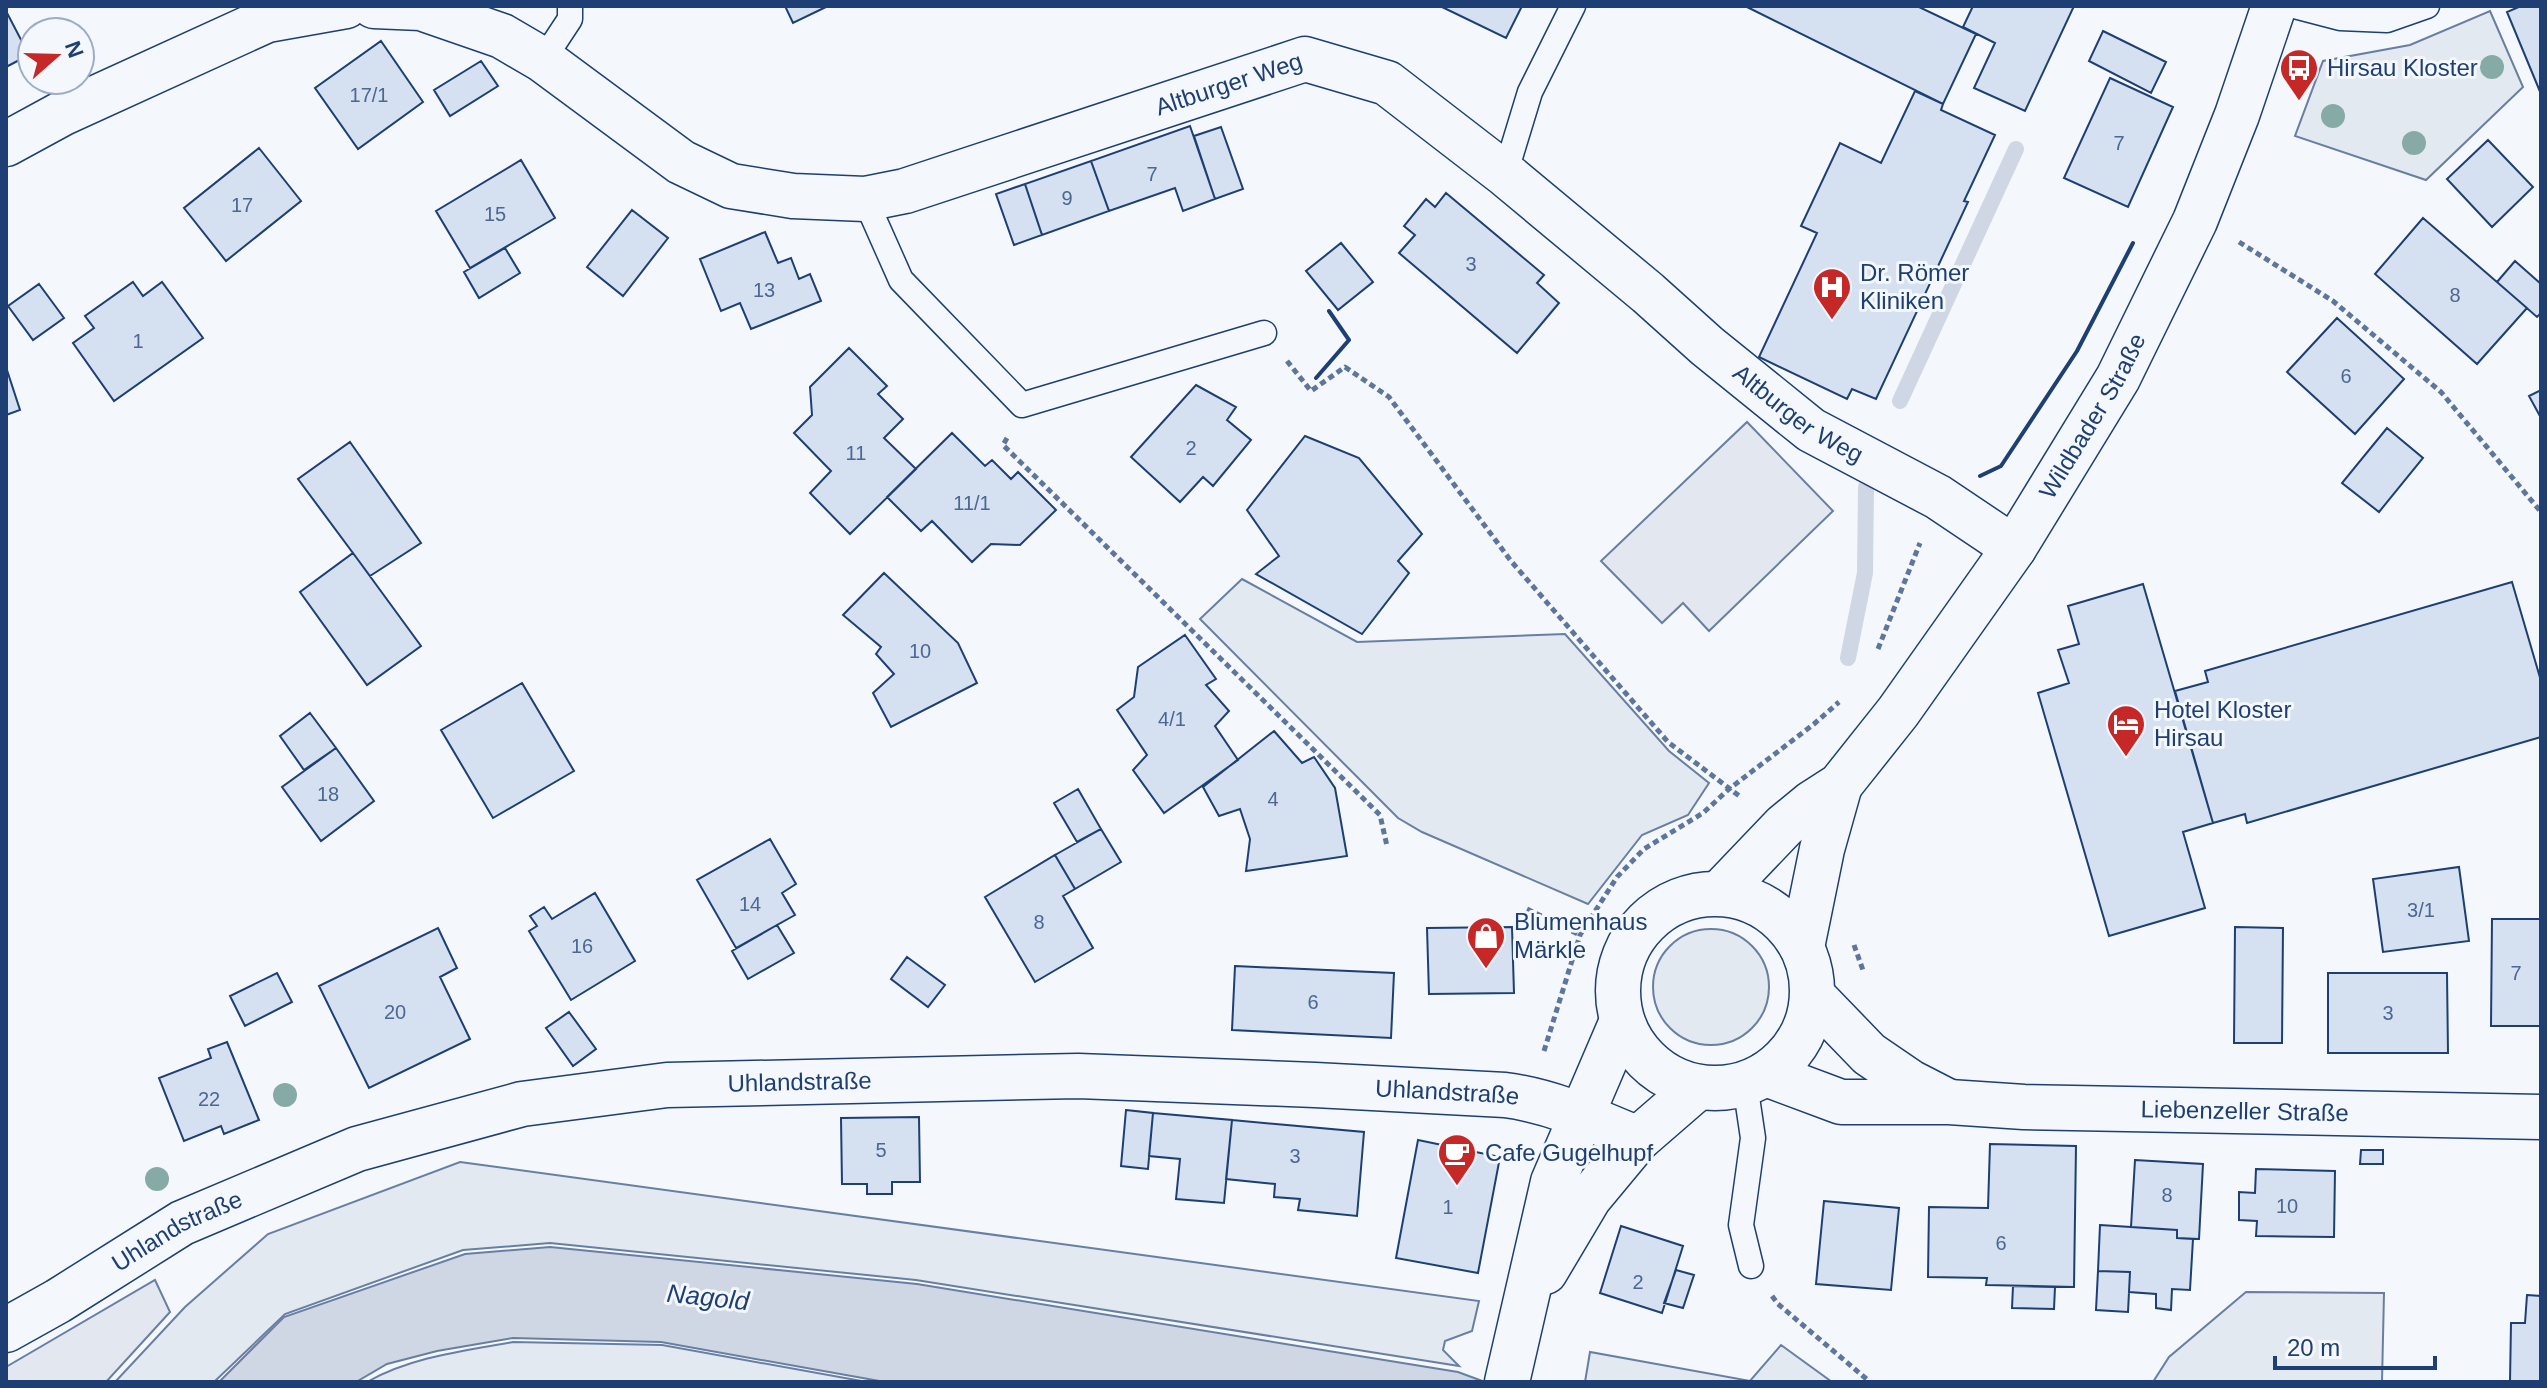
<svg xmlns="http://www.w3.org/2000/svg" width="2547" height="1388" font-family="Arial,sans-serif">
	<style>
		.green { fill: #e3e9f0; stroke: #687fa3; stroke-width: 2 }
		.parking { fill: #e3e8f0; stroke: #687fa3; stroke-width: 2 }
		.water { fill: #cfd7e4; stroke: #687fa3; stroke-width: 2 }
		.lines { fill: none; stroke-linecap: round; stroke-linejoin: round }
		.stream { stroke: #cfd7e4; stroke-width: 16 }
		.building { fill: #d5e0f0; stroke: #1d3f73; stroke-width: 2 }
		.lane-casing { stroke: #1d3f73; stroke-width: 27 }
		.street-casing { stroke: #1d3f73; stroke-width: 47 }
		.primary-casing { stroke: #1d3f73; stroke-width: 47 }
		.path { stroke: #5e769c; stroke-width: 5; stroke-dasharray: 6 4; stroke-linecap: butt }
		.lane { stroke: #f4f7fb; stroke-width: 24 }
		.street { stroke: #f4f7fb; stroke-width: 44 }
		.primary { stroke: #f4f7fb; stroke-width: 44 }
		.wall { stroke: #1d3f73; stroke-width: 4 }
		.tree { fill: #86aba6 }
		.labels { text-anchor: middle; stroke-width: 6; stroke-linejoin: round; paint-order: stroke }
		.number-label { font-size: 20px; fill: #4b6792 }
		.poi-label { font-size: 24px; fill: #1d3f73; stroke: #f4f7fb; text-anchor: start }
		.street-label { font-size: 24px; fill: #1d3f73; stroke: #f4f7fb }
		.water-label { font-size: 26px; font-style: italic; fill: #1d3f73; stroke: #f4f7fb }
	</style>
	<rect width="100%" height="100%" fill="#f4f7fb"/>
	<path class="green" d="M2490 11 2523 87 2426 180 2295 136 2323 61 2410 45Z
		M1242 579 1357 642 1565 634 1669 751 1709 783 1688 815 1642 835 1588 904 1422 832 1398 818 1200 619Z
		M1653 987a58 58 0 1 1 116 0a58 58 0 1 1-116 0Z
		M460 1162 1479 1301 1472 1331 1445 1341 1443 1350 1459 1366 916 1280 550 1243 463 1250 285 1314 214 1382H115L185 1307 268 1234Z
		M2246 1292 2384 1293 2382 1382H2153L2169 1357Z
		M513 1342 662 1345 867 1382H367C411 1357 463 1351 513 1342Z
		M1781 1345 1832 1382H1585L1590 1352 1750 1381Z"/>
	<path class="parking" d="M1747 422 1833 511 1709 631 1683 603 1662 623 1601 561Z
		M155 1280 170 1312 106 1382H6V1367Z"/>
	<path class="water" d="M550 1247 917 1284 1458 1372 1485 1382H885L661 1342 513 1338 437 1351 387 1364 356 1382H219L284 1317 465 1254Z"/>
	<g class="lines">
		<path class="stream" d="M1900 401 2016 149
			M1848 658 1865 573 1866 487"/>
	</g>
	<path class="building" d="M785 6H828L793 23Z
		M1440 6H1522L1506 38Z
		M1745 6H1917L1976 34 1943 104Z
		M1973 6H2074L2025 111 1974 88 1995 43 1963 27Z
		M2521 6H2541V94L2507 12Z
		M6 11 29 55 6 67Z
		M2103 31 2166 62 2151 93 2089 61Z
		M381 41 423 102 358 149 315 88Z
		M481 61 498 86 450 116 434 90Z
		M2110 78 2173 107 2128 207 2064 178Z
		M1915 91 1943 104 1941 110 1995 135 1964 201 1968 202 1876 399 1852 389 1847 399 1759 357 1817 233 1801 226 1840 143 1881 163Z
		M1190 126 1215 199 1183 211 1175 188 1109 211 1091 161Z
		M1221 127 1243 189 1215 199 1194 136Z
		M2488 140 2533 187 2492 227 2447 179Z
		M259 148 301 201 226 261 184 208Z
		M521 160 555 218 470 268 436 211Z
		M1091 161 1109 211 1042 235 1025 184Z
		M1025 184 1042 235 1014 245 996 194Z
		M1446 193 1544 275 1537 283 1559 303 1517 353 1399 253 1415 235 1404 226 1426 199 1435 207Z
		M632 210 668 238 623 296 587 267Z
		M2423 218 2527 308 2477 364 2375 274Z
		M765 232 778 263 791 258 799 279 810 274 821 301 751 329 740 303 721 311 700 259Z
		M1341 243 1373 282 1338 310 1306 271Z
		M505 248 520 273 479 298 464 272Z
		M2515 261 2541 284V313L2537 317 2497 282Z
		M133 282 143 296 162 282 203 338 114 401 73 343 94 328 85 316Z
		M39 284 64 318 33 340 8 306Z
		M2337 318 2404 379 2355 434 2287 372Z
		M849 348 887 386 878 394 903 419 884 438 916 469 850 534 810 493 831 471 794 433 812 415 810 387Z
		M6 367 20 410 6 415Z
		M1196 385 1236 407 1227 420 1251 440 1213 486 1203 477 1180 502 1131 457Z
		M2541 390V418L2529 396Z
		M2387 428 2423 458 2379 512 2342 483Z
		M952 433 985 466 992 460 1011 479 1018 472 1056 510 1020 545 991 544 972 562 932 521 921 531 887 497Z
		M1305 436 1359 458 1422 534 1398 561 1409 573 1362 634 1256 574 1279 556 1247 510Z
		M350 442 421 543 370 576 298 479Z
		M353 553 421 646 367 685 300 592Z
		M884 573 958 643 977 683 891 727 873 693 894 674 876 654 881 647 843 615Z
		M2512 582 2541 681V737L2247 823 2245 814 2213 823 2175 691 2208 682 2205 671Z
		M2143 584 2213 823 2183 832 2205 908 2109 936 2038 693 2069 683 2058 650 2079 644 2068 606Z
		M1185 635 1216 679 1206 685 1229 711 1215 726 1238 760 1164 813 1133 770 1147 755 1117 710 1134 697 1138 667Z
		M522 683 574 771 493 818 441 730Z
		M310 713 336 748 304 770 280 736Z
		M1274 731 1302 763 1314 757 1335 788 1347 856 1246 871 1250 839 1240 809 1219 816 1203 787Z
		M336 748 374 801 321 841 282 787Z
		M1078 789 1101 829 1077 842 1054 803Z
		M1101 829 1121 862 1075 889 1055 855Z
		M770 839 796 884 782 893 795 915 736 948 697 880Z
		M1055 855 1075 889 1063 896 1093 948 1035 982 985 897Z
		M2459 867 2469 941 2383 952 2373 879Z
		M595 893 635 961 571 1000 529 931 537 926 530 916 544 907 552 919Z
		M2492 919H2541V1026H2491Z
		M777 925 794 953 748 979 732 951Z
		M1512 927 1514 993 1429 994 1427 928Z
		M2235 927 2283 928 2282 1043H2234Z
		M438 928 457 968 440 977 470 1039 369 1088 319 986Z
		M907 957 945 985 928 1007 891 979Z
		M1235 966 1394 973 1391 1038 1232 1030Z
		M277 973 292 1002 245 1026 230 996Z
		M2328 973H2447L2448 1053H2328Z
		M569 1012 596 1049 573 1066 546 1028Z
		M227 1042 259 1120 224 1134 221 1126 184 1141 159 1078 211 1058 208 1049Z
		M1126 1110 1153 1113 1148 1169 1121 1166Z
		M1153 1113 1232 1120 1224 1203 1176 1199 1180 1159 1149 1156Z
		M919 1117 920 1182H892V1194H867V1184H842L841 1118Z
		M1232 1120 1364 1132 1357 1216 1298 1210 1300 1199 1274 1197 1275 1184 1226 1179Z
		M1418 1140 1500 1157 1478 1273 1396 1258Z
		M1990 1144 2076 1146 2074 1287 1986 1285 1987 1278 1928 1277 1929 1207 1988 1208Z
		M2361 1150H2383V1164H2360Z
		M2135 1160 2203 1164 2199 1239 2177 1238V1230L2131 1227Z
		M2256 1169 2335 1171 2334 1237 2256 1236 2257 1221 2239 1220V1192L2255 1193Z
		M1824 1201 1899 1208 1891 1290 1816 1284Z
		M2100 1225 2177 1230V1238L2193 1239 2190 1290 2172 1289 2171 1310 2156 1308V1294L2129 1292 2130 1272 2098 1271Z
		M1621 1226 1683 1246 1662 1313 1600 1293Z
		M1676 1270 1694 1275 1683 1308 1664 1303Z
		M2098 1271 2130 1272 2128 1312 2096 1310Z
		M2013 1286 2055 1287 2054 1309 2012 1308Z
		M2527 1295 2541 1296V1382H2510L2511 1323H2525Z"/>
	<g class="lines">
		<defs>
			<path id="lane" d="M2294 6 2340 18 2387 20 2427 6
				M543 60 570 19V6
				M1505 174 1530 92 1573 6
				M865 199 901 280 1022 405 1264 333
				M1745 1084 1753 1138 1741 1225 1751 1266"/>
			<g id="street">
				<path id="s1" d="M374 6 421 8 502 36 543 60 681 162 731 186 793 196 865 199 905 191 1305 59 1387 83 1505 174 1648 293 1707 346 1811 430 1938 497 2014 548"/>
				<path d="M6 144 63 113 267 20 346 6"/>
				<path d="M1813 996 1869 1054 1910 1082 1947 1101"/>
				<path id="s2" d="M1766 1074 1841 1102H1949L2024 1107 2541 1117"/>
				<path id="s3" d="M6 1330 58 1301 182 1223 357 1149 522 1104 667 1085 1078 1076 1315 1085 1505 1095C1552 1101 1595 1121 1638 1139"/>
			</g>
			<g id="primary">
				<path id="s4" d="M1720 893 1784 826 1812 803 1840 785 1898 712 2014 548 2118 378 2195 221 2237 115 2274 6"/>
				<circle cx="1715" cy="991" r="97"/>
				<path d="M1802 947 1822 849 1840 785"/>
				<path d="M1545 1272 1589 1198 1638 1139 1698 1087"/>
				<path d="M1507 1382 1553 1182 1622 1021"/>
			</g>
		</defs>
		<use href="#lane" class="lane-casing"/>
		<use href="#street" class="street-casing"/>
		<use href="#primary" class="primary-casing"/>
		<path class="path" d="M2239 242 2333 301 2441 392 2541 512
			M1287 361 1311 391 1345 367 1389 397 1511 561 1668 742 1742 798
			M1007 438 1003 445 1380 815 1387 846
			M1878 649 1920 543
			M1527 909 1580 935
			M1854 945 1864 973
			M1544 1051 1580 935 1617 877 1644 849 1703 813 1729 789 1814 724 1839 702
			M1772 1296 1778 1304 1870 1382"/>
		<use href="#lane" class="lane"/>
		<use href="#street" class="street"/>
		<use href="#primary" class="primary"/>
		<path class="wall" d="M1316 378 1349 340 1329 311
			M1980 476 2001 466 2077 351 2133 243"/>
	</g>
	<g class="tree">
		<circle cx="2492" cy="67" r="12"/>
		<circle cx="2333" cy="116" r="12"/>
		<circle cx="2414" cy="143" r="12"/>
		<circle cx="285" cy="1095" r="12"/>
		<circle cx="157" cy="1179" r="12"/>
	</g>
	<defs>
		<symbol id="bus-pin" viewBox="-11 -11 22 30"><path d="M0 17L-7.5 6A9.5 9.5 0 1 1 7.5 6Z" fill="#c62828" stroke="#f4f7fb"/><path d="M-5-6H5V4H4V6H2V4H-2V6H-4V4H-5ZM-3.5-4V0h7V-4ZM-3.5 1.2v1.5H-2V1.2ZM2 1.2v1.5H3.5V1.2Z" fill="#fff"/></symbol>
		<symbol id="hospital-pin" viewBox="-11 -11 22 30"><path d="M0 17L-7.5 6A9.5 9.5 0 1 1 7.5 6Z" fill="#c62828" stroke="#f4f7fb"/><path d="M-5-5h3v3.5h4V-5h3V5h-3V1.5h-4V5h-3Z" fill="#fff"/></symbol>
		<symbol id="hotel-pin" viewBox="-11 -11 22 30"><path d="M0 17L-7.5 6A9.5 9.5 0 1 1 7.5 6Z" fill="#c62828" stroke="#f4f7fb"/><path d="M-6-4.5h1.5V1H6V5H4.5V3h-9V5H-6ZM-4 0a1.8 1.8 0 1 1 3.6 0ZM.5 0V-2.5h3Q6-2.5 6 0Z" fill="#fff"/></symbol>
		<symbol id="shop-pin" viewBox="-11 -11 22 30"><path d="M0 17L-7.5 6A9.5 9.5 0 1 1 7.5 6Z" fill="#c62828" stroke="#f4f7fb"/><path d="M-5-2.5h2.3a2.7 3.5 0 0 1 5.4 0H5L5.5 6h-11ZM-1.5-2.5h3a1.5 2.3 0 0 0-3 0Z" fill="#fff"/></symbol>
		<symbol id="cafe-pin" viewBox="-11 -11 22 30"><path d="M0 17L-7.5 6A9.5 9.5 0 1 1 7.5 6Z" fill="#c62828" stroke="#f4f7fb"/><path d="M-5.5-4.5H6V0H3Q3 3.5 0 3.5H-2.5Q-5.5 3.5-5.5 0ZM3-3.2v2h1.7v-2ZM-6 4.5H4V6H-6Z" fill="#fff"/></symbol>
	</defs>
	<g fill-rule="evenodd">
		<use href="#bus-pin" x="2277" y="46" width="44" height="60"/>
		<use href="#hospital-pin" x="1810" y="265" width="44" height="60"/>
		<use href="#hotel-pin" x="2104" y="702" width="44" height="60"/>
		<use href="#shop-pin" x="1464" y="914" width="44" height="60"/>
		<use href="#cafe-pin" x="1435" y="1131" width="44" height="60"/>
	</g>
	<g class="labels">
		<g class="number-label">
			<text x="369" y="102">17/1</text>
			<text x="2119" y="150">7</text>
			<text x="1152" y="181">7</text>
			<text x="1067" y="205">9</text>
			<text x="242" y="212">17</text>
			<text x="495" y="221">15</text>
			<text x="1471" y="271">3</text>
			<text x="764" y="297">13</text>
			<text x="2455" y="302">8</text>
			<text x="138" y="348">1</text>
			<text x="2346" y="383">6</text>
			<text x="1191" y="455">2</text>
			<text x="856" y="460">11</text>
			<text x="972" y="510">11/1</text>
			<text x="920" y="658">10</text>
			<text x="1172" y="726">4/1</text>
			<text x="328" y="801">18</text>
			<text x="1273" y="806">4</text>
			<text x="750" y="911">14</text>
			<text x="2421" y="917">3/1</text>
			<text x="1039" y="929">8</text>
			<text x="582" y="953">16</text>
			<text x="2516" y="980">7</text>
			<text x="1313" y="1009">6</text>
			<text x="395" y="1019">20</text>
			<text x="2388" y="1020">3</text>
			<text x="209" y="1106">22</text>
			<text x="881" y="1157">5</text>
			<text x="1295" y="1163">3</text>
			<text x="2167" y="1202">8</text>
			<text x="2287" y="1213">10</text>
			<text x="1448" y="1214">1</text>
			<text x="2001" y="1250">6</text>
			<text x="1638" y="1289">2</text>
		</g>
		<g class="poi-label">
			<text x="2327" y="76">Hirsau Kloster</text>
			<text x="1860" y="281">Dr. Römer<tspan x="1860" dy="28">Kliniken</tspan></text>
			<text x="2154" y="718">Hotel Kloster<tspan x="2154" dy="28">Hirsau</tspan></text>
			<text x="1514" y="930">Blumenhaus<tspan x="1514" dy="28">Märkle</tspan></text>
			<text x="1485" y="1161">Cafe Gugelhupf</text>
		</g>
		<g class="street-label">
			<text dy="8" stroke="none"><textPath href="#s1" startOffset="924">Altburger Weg</textPath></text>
			<text dy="8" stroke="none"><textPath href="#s1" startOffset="1618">Altburger Weg</textPath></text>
			<text dy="8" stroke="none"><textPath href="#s4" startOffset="610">Wildbader Straße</textPath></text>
			<text dy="8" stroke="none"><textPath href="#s3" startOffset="846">Uhlandstraße</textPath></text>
			<text dy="8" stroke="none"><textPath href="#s3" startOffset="1494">Uhlandstraße</textPath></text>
			<text dy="8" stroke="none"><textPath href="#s2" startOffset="484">Liebenzeller Straße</textPath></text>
			<text dy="8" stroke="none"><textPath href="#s3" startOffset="198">Uhlandstraße</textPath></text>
		</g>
		<g class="water-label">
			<text transform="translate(708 1297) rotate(6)" y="9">Nagold</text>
		</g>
	</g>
	<rect width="2547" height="1388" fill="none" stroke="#1d3f73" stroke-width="16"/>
	<g transform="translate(56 56) rotate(70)"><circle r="38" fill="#f4f7fb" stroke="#9eadc5" stroke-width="2"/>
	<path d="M0-6L14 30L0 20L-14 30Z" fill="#c62828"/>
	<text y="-12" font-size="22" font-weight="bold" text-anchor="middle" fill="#1d3f73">N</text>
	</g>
	<path d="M2275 1356v12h160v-12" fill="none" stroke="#1d3f73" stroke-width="4"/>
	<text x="2287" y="1356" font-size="24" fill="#1d3f73" stroke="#f4f7fb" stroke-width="6" paint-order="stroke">20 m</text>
</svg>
